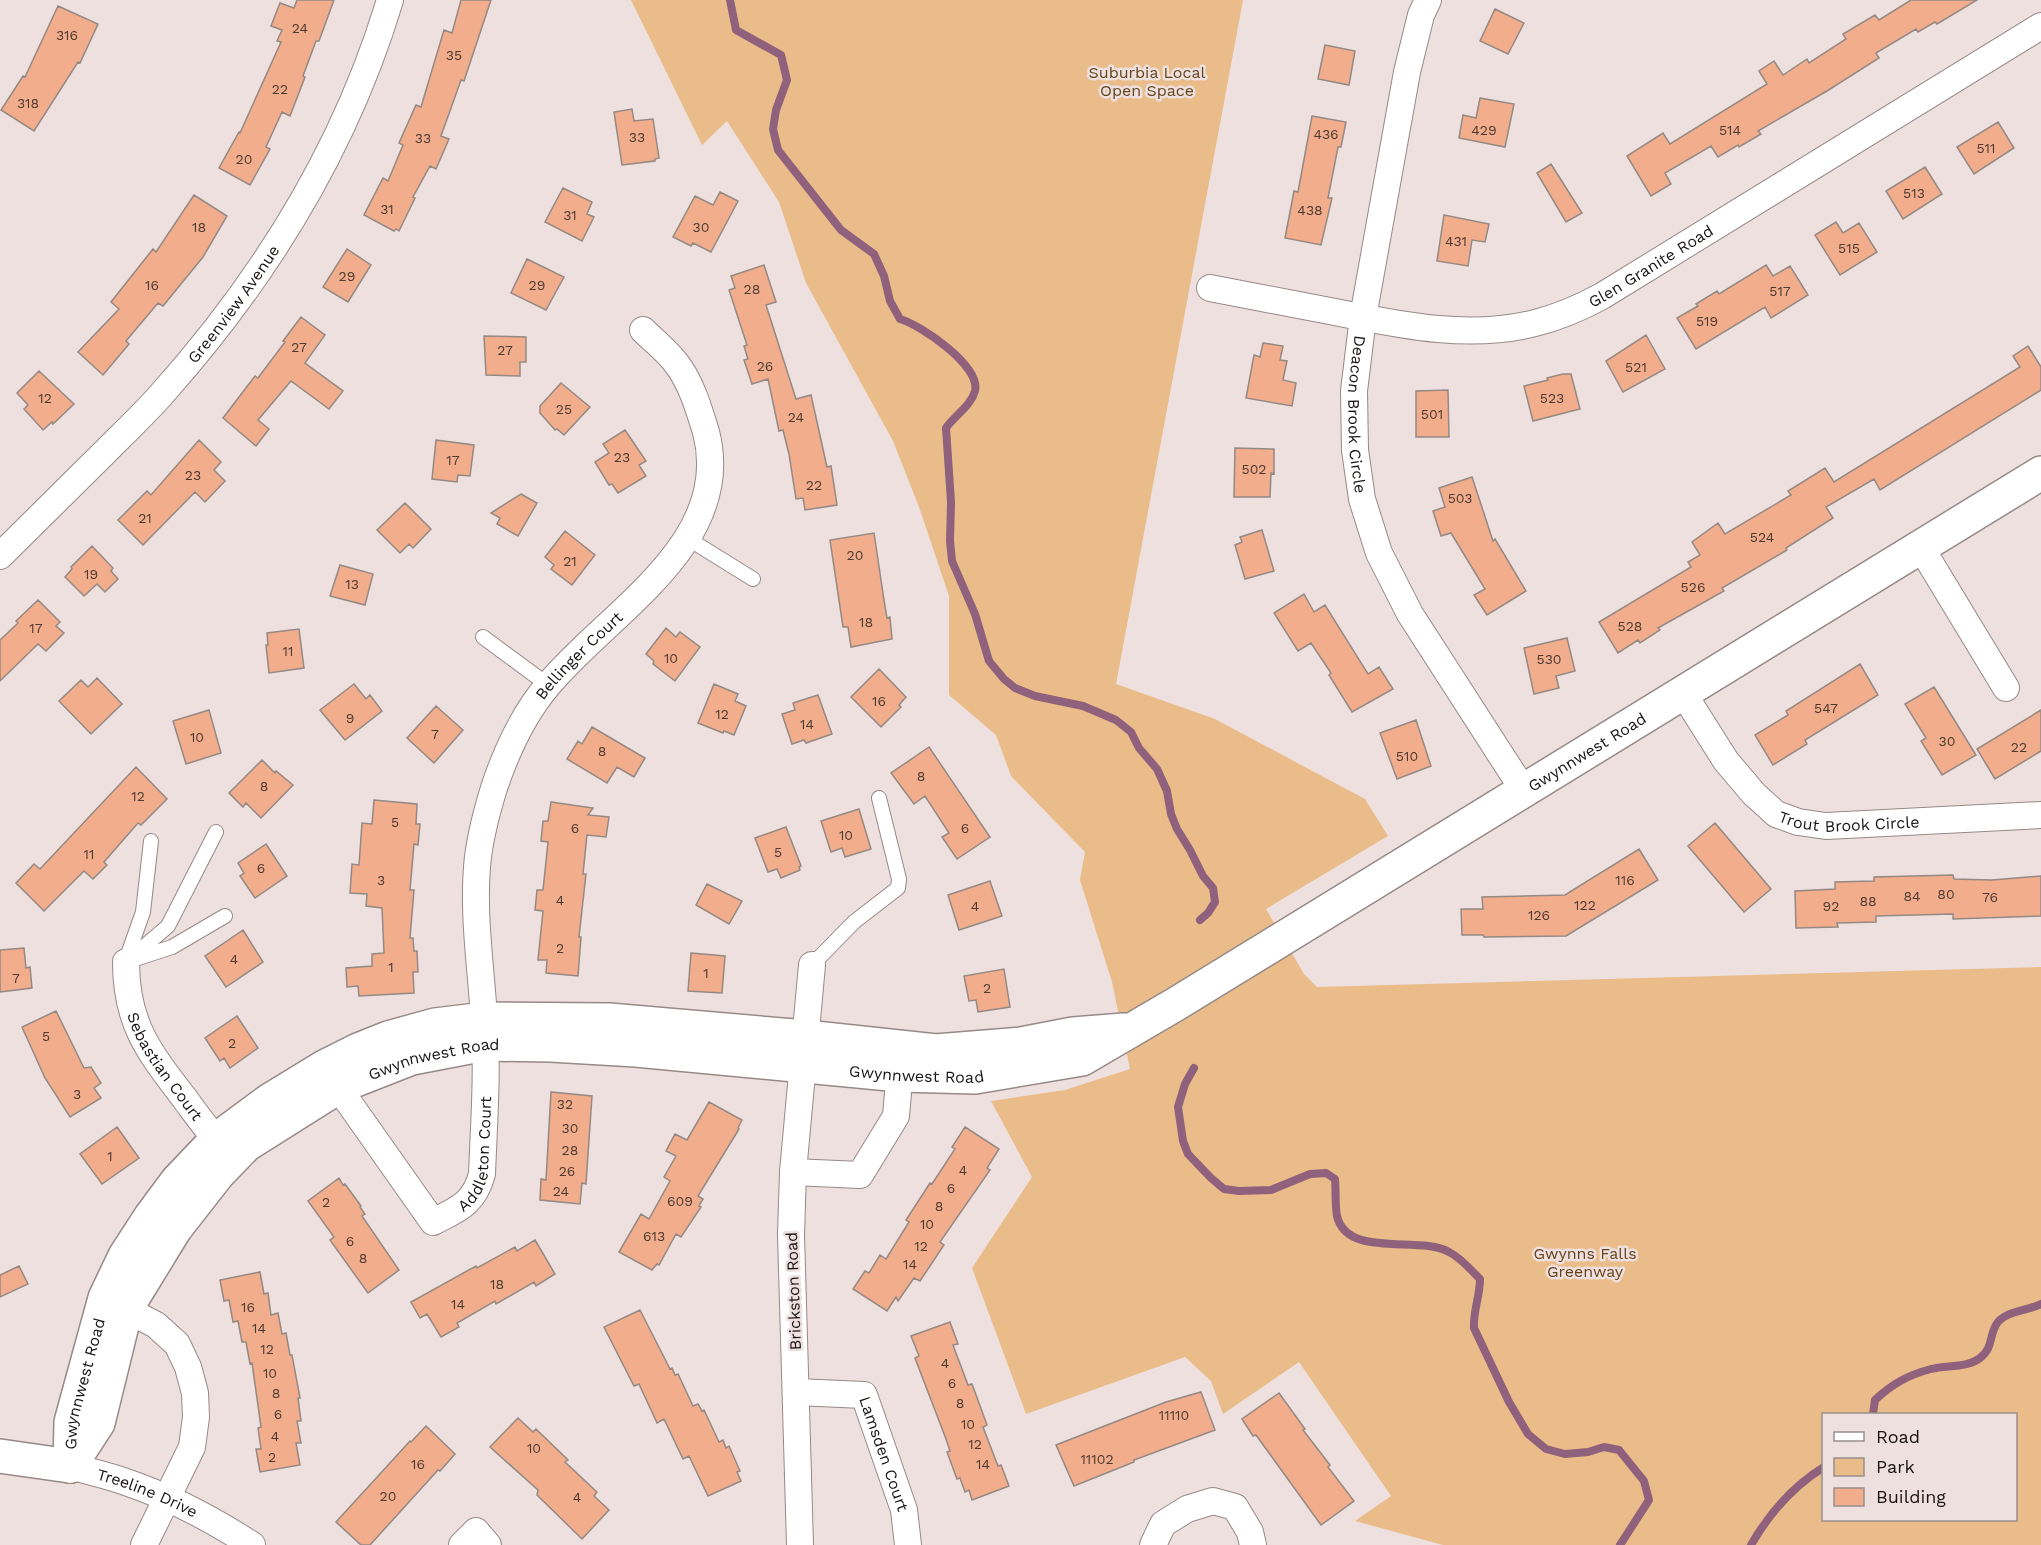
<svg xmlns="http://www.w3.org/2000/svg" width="2041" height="1545" font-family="'Work Sans',sans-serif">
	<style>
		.green { fill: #eabc8a; fill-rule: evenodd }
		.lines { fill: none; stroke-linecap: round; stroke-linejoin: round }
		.stream { stroke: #8f617c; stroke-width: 8 }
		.building { fill: #f1ad8c; stroke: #948984; stroke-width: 1.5 }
		.service-casing { stroke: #968987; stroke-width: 16 }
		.minor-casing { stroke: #968987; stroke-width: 28 }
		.tertiary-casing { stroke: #968987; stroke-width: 36 }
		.service { stroke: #fff; stroke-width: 14 }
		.minor { stroke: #fff; stroke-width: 26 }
		.tertiary { stroke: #fff; stroke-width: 33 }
		.labels { text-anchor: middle; stroke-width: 5; stroke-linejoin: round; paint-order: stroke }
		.number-label { font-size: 14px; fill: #4e3a31 }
		.park-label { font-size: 16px; fill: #66441b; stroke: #eee0de }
		.street-label { font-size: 16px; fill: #181313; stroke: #eee0de }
	</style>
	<rect width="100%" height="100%" fill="#eee0de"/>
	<path class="green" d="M631 0H1243L1116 684 1215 719 1365 799 1388 836 1266 909 1304 974 1317 987 2041 967V1545H1443L1355 1521 1391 1496 1299 1362 1223 1414 1211 1381 1185 1357 1026 1414 972 1268 1032 1177 991 1101 1065 1090 1130 1069 1112 982 1080 880 1085 852 1011 776 996 735 949 695V596L919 507 893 441 806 283 779 202 727 121 702 145ZM1824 1414H2016V1520H1824Z"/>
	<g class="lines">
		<path class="stream" d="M730 0 736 30 781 55 787 80 776 110 773 129 778 150 841 230 874 254 884 276 890 301 900 319C921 325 981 366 975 391 971 406 955 415 946 428L951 502 950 541 952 561 975 614 989 661 1004 679 1015 688 1035 696 1083 706 1116 720 1131 732 1139 748 1157 769 1167 791 1171 814 1177 829 1190 850 1203 876 1213 888 1215 902 1208 913 1200 920
			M1194 1068 1185 1084 1178 1107 1183 1141 1188 1154 1211 1178 1224 1189 1239 1191 1271 1190 1310 1174 1326 1173 1335 1179C1336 1191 1335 1205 1337 1216 1347 1259 1420 1235 1449 1252 1461 1258 1471 1270 1480 1279 1480 1296 1473 1311 1474 1328L1509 1402 1528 1434 1546 1449 1565 1454 1588 1452 1604 1447 1619 1450 1644 1481 1649 1500 1620 1545
			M1873 1414 1875 1400C1892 1384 1908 1375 1931 1369 1947 1365 1967 1368 1980 1358 1993 1348 1989 1337 1996 1325 2003 1311 2028 1311 2041 1304
			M1751 1545C1769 1514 1793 1486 1824 1467"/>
	</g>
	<path class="building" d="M297 0H334L319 41H316L303 76 305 77 290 116 282 112 266 147 270 149 250 185 219 168 239 132 240 133 281 42 277 41 282 30 271 26 280 3 294 8Z
		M461 0H491L464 81 461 80 441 136 449 139 436 169 430 166 413 197 415 198 399 231 396 229 394 231 364 215 383 178 388 181 403 145 399 143 416 105 421 107 444 30 452 33Z
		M1911 0H1977L1937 24 1935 22 1918 32 1916 29 1876 53 1879 58 1827 91 1758 131 1761 134 1739 147 1738 145 1718 157 1711 146 1665 173 1671 184 1651 196 1627 156 1663 133 1670 144 1767 84 1759 71 1774 61 1783 75 1807 59 1809 63 1846 39 1843 34 1875 15 1879 20Z
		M58 6 98 24 80 63 78 62 34 131 1 110 23 76 25 77Z
		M1495 9 1524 23 1508 54 1480 41Z
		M1325 45 1355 51 1349 85 1318 79Z
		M1480 98 1514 104 1505 147 1459 138 1463 115 1476 118Z
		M632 109 634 121 653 119 659 158 655 159V161L622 165 614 112Z
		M1312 116 1346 122 1341 147H1338L1328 198H1332L1321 245 1285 238 1294 191 1298 192Z
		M1998 122 2014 148 1974 174 1957 147Z
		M1551 164 1582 213 1566 222 1537 173Z
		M1925 167 1942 194 1903 219 1886 191Z
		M563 188 592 202 587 214 594 217 582 241 545 222Z
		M720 192 738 201 711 252 693 243 691 246 673 237 695 196 713 205Z
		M194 195 227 216 203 257 163 306 158 303 126 341 129 344 103 375 78 352 119 309 111 302 153 249 156 252Z
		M1444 215 1489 224 1485 242 1472 240 1468 266 1437 261Z
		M1836 222 1843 233 1859 223 1877 252 1840 275 1815 235Z
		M347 249 371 265 348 302 323 287Z
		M527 259 564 277 546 310 511 293Z
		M764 265 776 302 766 305 796 399 811 395 827 467 831 466 837 505 805 510 803 498 796 499 789 454 783 430 779 431 768 379 752 384 744 360 748 359 744 346 747 345 729 290 735 288 731 276Z
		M1766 265 1773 276 1790 266 1808 295 1771 318 1765 307 1696 349 1677 318 1698 306 1696 304 1717 291 1719 294Z
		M301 317 325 335 305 363 343 391 329 409 291 381 258 420 269 429 256 446 223 418 255 376 258 378 285 342 283 341Z
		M1646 335 1665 369 1623 392 1606 361Z
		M484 336 526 337V362H520V376L486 375Z
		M1263 343 1283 346 1280 360 1287 361 1283 380 1296 383 1292 406 1246 398 1254 355 1260 357Z
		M2028 346 2041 367V390L1880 490 1874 479 1826 507 1833 518 1786 548 1787 550 1722 588 1724 591 1658 628 1660 630 1640 643 1638 640 1618 653 1599 622 1691 567 1688 562 1700 555 1692 542 1718 523 1725 534 1791 495 1788 491 1825 468 1834 482 2020 367 2013 356Z
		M39 371 74 404 53 424 52 422 43 430 24 409 28 405 17 393Z
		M1563 374H1571L1580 409 1533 421 1524 386 1548 380 1547 378Z
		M561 383 590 407 564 435 557 429 555 430 540 413V406Z
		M1448 390 1449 437H1416V391Z
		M625 430 646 461 639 465 646 476 618 493 612 484 609 485 595 462 609 453 603 444Z
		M199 440 221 462 214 470 225 481 205 502 195 492 143 545 118 520 147 491 151 495Z
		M436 440 474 445 470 476 458 475 457 482 432 479Z
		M1235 448 1274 449V474L1271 473 1270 497H1234Z
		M1472 477 1493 541 1495 539 1526 591 1487 615 1474 595 1485 589 1451 533 1441 536 1433 511 1445 507 1439 488Z
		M521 494 537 503 518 536 497 524 500 518 491 513Z
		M405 503 431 529 413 548 409 544 400 553 377 530Z
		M1262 530 1274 571 1245 579 1235 545 1242 542 1240 537Z
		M565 531 595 555 572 585 551 569 554 565 545 557Z
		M874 533 884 600 887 618 890 617 892 639 851 647 848 627H843L830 540Z
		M92 546 113 568 111 571 118 579 105 592 97 584 84 596 65 577 72 569 71 567Z
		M340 565 373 574 365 605 330 596Z
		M1304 594 1314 612 1325 605 1368 674 1379 667 1393 689 1352 712 1329 675 1331 673 1311 643 1298 651 1274 613Z
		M38 600 60 622 56 626 64 633 46 651 38 644 0 681V640L18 623 16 621Z
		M666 628 676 637 680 632 700 647 675 681 653 664 654 661 646 654Z
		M299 629 304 668 269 673 266 645H268L267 633Z
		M1567 638 1575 671 1556 676 1559 688 1534 694 1524 648Z
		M1860 664 1878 695 1805 740 1807 744 1773 765 1755 735 1788 715 1786 711Z
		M879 669 906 697 899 705 901 707 881 727 851 697Z
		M97 678 122 704 91 734 59 701 81 680 88 687Z
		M354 684 366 699 370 695 382 711 345 740 320 710Z
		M714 684 738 694 735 701 746 706 734 735 724 731 723 733 698 723Z
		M1934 687 1976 755 1942 775 1921 741 1926 738 1905 704Z
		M818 695 832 734 806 743 804 740 792 744 782 714 795 710 793 703Z
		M436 706 463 730 434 763 407 738Z
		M209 710 221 753 186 764 173 721Z
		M2041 710V751L1995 779 1977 749Z
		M1416 720 1431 766 1397 779 1380 733Z
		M592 727 645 758 634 777 617 767 607 783 567 759 578 741 582 744Z
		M929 747 990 837 957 859 942 837 949 833 925 796 914 804 891 773Z
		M262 760 275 773 276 771 293 785 261 818 246 803 243 807 229 793Z
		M136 767 167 799 141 825 138 823 104 862 107 865 93 879 84 871 44 911 16 883 34 864 40 869Z
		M374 800 417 804 416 824H420L418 845 414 844 410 890H414L410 938H413L414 951H417L418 972H413L414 993 359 996 358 986 347 987 346 968 372 966V954L384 953 382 908 366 906 367 894 350 893 352 864 359 865 362 823 372 824Z
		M551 802 593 808 588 815 609 817 606 837 587 835 583 874H586L579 937H581L578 976 546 973 547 960H538L543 911 535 910 537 890H543L548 842 541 841 543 821H548Z
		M859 809 871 849 845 857 842 848 831 852 821 821Z
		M1715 823 1771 889 1744 912 1688 846Z
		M786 827 801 866 799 867 800 870 781 878 777 869 768 872 755 838Z
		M266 844 287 876 255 898 240 876 244 873 238 863Z
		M1639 849 1658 880 1566 936 1484 937 1483 935H1462L1461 909H1483L1482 897 1565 895Z
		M1953 875 1954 879 1992 880 2041 876V916L1953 919V914L1876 916V922L1837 923 1838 927 1796 928 1795 891 1835 889V882L1874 881V877Z
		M990 881 1002 916 959 930 948 895Z
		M707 884 742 901 729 924 696 905Z
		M243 930 263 962 226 987 205 956Z
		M24 948 26 968 30 967 32 988 0 992V950Z
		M691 953 725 956 722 993 688 991Z
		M1004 969 1010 1007 978 1012 976 1000 969 1001 964 976Z
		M56 1011 84 1068 91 1067 101 1083 94 1088 101 1098 70 1117 45 1078 22 1027Z
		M237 1016 258 1048 230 1068 224 1058 220 1061 205 1038Z
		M551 1092 592 1096 586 1184 582 1183 580 1204 540 1200 541 1179 546 1180Z
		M709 1102 742 1120 738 1128 739 1129 698 1196 703 1199 699 1206 701 1207 681 1237 676 1234 659 1265 657 1264 652 1270 619 1252 641 1214 649 1219 670 1181 664 1177 676 1156 666 1151 675 1134 687 1140Z
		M117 1127 139 1158 102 1184 80 1154Z
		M965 1127 999 1149 987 1168 990 1170 940 1242 944 1245 920 1281 914 1278 898 1301 896 1297 887 1311 853 1289 865 1271 869 1273 880 1255 886 1259 909 1222 906 1220 930 1183 932 1184 955 1149 952 1147Z
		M339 1178 343 1185 345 1184 361 1206 360 1207 365 1214 362 1216 399 1270 368 1293 330 1240 334 1237 308 1201Z
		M535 1240 555 1274 536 1286 534 1282 496 1304 495 1301 457 1323 459 1327 441 1337 427 1314 420 1318 411 1302 476 1266 477 1268 515 1247 517 1251Z
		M19 1266 28 1284 0 1297V1275Z
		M260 1272 264 1294 268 1293 271 1315 278 1313 282 1334 286 1333 290 1355H292L300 1398H298L301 1421H297L301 1443H296L300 1465 260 1472 256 1449H261L258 1428 261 1427 252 1363 250 1364 246 1342H242L238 1321 233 1322 229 1300 224 1301 220 1280Z
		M640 1310 670 1369 672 1368 675 1375 678 1374 693 1406 698 1404 702 1411 704 1410 719 1442 723 1440 726 1448 729 1446 740 1471 737 1472 741 1481 708 1496 689 1456 683 1459 664 1419 657 1423 639 1384 634 1386 604 1327Z
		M950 1322 958 1344 953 1345 968 1385 972 1384 987 1425 983 1427 998 1466 1001 1465 1009 1486 972 1500 969 1490 965 1492 960 1478 957 1479 947 1452 950 1451 946 1439 915 1358 919 1356 911 1336Z
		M1201 1392 1215 1430 1134 1460V1462L1074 1486 1056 1445 1166 1402Z
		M1279 1393 1305 1429 1303 1430 1330 1465 1328 1467 1354 1501 1321 1525 1256 1435 1253 1436 1242 1419Z
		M518 1418 533 1432 536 1429 568 1460 565 1462 597 1492 594 1496 609 1510 582 1539 537 1495 538 1490 490 1447Z
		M426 1426 455 1454 440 1471 438 1470 370 1545H361L336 1522 410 1441 411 1442Z"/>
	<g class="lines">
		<defs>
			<path id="service" d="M687 538 753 579
				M483 637 548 685
				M126 960 143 912 151 841
				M132 960 172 947 225 916
				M126 962 168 926 216 832
				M812 965 854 922 898 888 899 879 879 798"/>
			<g id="minor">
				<path id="s1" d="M1428 0 1421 15 1407 72 1363 317 1354 391 1355 450 1362 499 1379 553 1410 614 1524 791"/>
				<path id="s2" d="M1210 288C1252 296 1294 304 1335 312 1400 325 1470 340 1535 323 1559 317 1580 308 1602 296L2041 26"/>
				<path d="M1920 546 2006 688"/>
				<path id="s3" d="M0 556C35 521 71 486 106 451 124 433 143 415 160 396 264 280 345 150 390 0"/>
				<path id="s4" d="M1683 693 1726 761 1754 794 1776 814 1798 822 1826 826 2041 815"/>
				<path id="s5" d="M126 962C126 1024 149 1052 185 1099 199 1118 212 1137 229 1153"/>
				<path id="s6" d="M328 1073 433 1222C458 1209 474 1204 482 1174 484 1122 488 1070 484 1018 481 968 473 917 477 867 479 840 486 814 494 788 506 752 524 713 549 684 609 612 735 543 706 432 699 409 691 382 676 363 667 351 654 341 643 330"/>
				<path d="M793 1172 860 1175 896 1116 901 1058"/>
				<path d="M110 1301 156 1325 177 1344 188 1367 195 1393 196 1417 192 1447 144 1545"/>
				<path id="s7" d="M796 1392 864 1395 904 1510 908 1545"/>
				<path id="s8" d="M70 1466C87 1471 106 1475 123 1481 168 1496 212 1519 252 1545"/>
				<path d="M462 1545 476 1531 488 1545"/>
				<path d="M800 1545 791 1235 793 1172 812 965"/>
				<path d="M1153 1545 1163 1524 1187 1509 1213 1501 1235 1507 1250 1532 1253 1545"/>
			</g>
			<g id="tertiary">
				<path d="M0 1456 70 1466"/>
				<path id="s9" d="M70 1466 98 1423 126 1309 175 1229 218 1174 246 1145 338 1087 412 1058 485 1044 551 1045 636 1050 900 1075 975 1077 1082 1059 1176 1004 2041 473"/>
				<path id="s10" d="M70 1466 71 1422 105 1298 125 1256 151 1216 177 1181 216 1140 270 1100 324 1067 358 1050 388 1038 435 1025 485 1019 609 1020 806 1037 936 1051 1021 1044 1073 1034 1124 1030"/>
			</g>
		</defs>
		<use href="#service" class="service-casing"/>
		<use href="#minor" class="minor-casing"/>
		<use href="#tertiary" class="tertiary-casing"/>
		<use href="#service" class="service"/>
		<use href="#minor" class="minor"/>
		<use href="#tertiary" class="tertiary"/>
	</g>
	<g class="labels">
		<g class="number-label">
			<text x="300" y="33">24</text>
			<text x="67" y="40">316</text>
			<text x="454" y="60">35</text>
			<text x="280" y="94">22</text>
			<text x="28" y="108">318</text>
			<text x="1484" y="135">429</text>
			<text x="1730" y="135">514</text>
			<text x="1326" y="139">436</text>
			<text x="637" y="142">33</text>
			<text x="423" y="143">33</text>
			<text x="1986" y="153">511</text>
			<text x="244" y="164">20</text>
			<text x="1914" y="198">513</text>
			<text x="387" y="214">31</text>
			<text x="1310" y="215">438</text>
			<text x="570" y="220">31</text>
			<text x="199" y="232">18</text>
			<text x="701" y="232">30</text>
			<text x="1456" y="246">431</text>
			<text x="1849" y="253">515</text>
			<text x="347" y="281">29</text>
			<text x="152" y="290">16</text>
			<text x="537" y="290">29</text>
			<text x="752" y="294">28</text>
			<text x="1780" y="296">517</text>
			<text x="1707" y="326">519</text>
			<text x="299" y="352">27</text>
			<text x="505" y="355">27</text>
			<text x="765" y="371">26</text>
			<text x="1636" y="372">521</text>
			<text x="45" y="403">12</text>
			<text x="1552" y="403">523</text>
			<text x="564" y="414">25</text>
			<text x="1432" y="419">501</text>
			<text x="796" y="422">24</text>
			<text x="622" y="462">23</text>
			<text x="453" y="465">17</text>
			<text x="1254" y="474">502</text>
			<text x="193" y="480">23</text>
			<text x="814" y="490">22</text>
			<text x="1460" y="503">503</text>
			<text x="145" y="523">21</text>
			<text x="1762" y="542">524</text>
			<text x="855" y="560">20</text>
			<text x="570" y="566">21</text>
			<text x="91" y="579">19</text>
			<text x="352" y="589">13</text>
			<text x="1693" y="592">526</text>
			<text x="866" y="627">18</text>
			<text x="1630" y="631">528</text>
			<text x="36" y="633">17</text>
			<text x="288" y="656">11</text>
			<text x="671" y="663">10</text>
			<text x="1549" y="664">530</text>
			<text x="879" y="706">16</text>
			<text x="1826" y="713">547</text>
			<text x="722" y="719">12</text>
			<text x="350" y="723">9</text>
			<text x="807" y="729">14</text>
			<text x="435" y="739">7</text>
			<text x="197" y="742">10</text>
			<text x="1947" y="746">30</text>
			<text x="2019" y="752">22</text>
			<text x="602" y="756">8</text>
			<text x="1407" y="761">510</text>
			<text x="921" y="781">8</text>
			<text x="264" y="791">8</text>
			<text x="138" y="801">12</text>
			<text x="395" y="827">5</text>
			<text x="575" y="833">6</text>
			<text x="965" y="833">6</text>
			<text x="846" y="840">10</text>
			<text x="778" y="857">5</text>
			<text x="89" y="859">11</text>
			<text x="261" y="873">6</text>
			<text x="381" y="885">3</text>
			<text x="1625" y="885">116</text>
			<text x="1946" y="899">80</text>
			<text x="1912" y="901">84</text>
			<text x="1990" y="902">76</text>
			<text x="560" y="905">4</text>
			<text x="1868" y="906">88</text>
			<text x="1585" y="910">122</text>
			<text x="975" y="911">4</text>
			<text x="1831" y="911">92</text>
			<text x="1539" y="920">126</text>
			<text x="560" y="953">2</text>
			<text x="234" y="964">4</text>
			<text x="391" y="972">1</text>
			<text x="706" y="978">1</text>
			<text x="16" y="983">7</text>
			<text x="987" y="993">2</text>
			<text x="46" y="1041">5</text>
			<text x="232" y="1048">2</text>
			<text x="77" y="1099">3</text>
			<text x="565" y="1109">32</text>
			<text x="570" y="1133">30</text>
			<text x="570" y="1155">28</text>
			<text x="110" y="1161">1</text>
			<text x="963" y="1175">4</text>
			<text x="567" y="1176">26</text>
			<text x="951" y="1193">6</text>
			<text x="561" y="1196">24</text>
			<text x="680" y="1206">609</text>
			<text x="326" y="1207">2</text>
			<text x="939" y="1211">8</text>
			<text x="927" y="1229">10</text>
			<text x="654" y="1241">613</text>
			<text x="350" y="1246">6</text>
			<text x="921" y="1251">12</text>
			<text x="363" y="1263">8</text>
			<text x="910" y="1269">14</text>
			<text x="497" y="1289">18</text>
			<text x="458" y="1309">14</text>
			<text x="248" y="1312">16</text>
			<text x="259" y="1333">14</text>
			<text x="267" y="1354">12</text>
			<text x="945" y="1368">4</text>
			<text x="270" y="1378">10</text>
			<text x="952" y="1388">6</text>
			<text x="276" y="1398">8</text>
			<text x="960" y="1408">8</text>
			<text x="278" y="1419">6</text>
			<text x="1174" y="1420">11110</text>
			<text x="968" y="1429">10</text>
			<text x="275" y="1441">4</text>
			<text x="975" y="1449">12</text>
			<text x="534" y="1453">10</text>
			<text x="272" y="1462">2</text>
			<text x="1097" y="1464">11102</text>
			<text x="418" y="1469">16</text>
			<text x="983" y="1469">14</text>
			<text x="388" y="1501">20</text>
			<text x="577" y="1502">4</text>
		</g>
		<g class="park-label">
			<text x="1147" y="78">Suburbia Local<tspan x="1147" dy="18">Open Space</tspan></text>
			<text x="1585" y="1259">Gwynns Falls<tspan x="1585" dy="18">Greenway</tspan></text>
		</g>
		<g class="street-label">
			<text dy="6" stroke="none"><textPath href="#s2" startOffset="459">Glen Granite Road</textPath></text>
			<text dy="6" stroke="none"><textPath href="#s3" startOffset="344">Greenview Avenue</textPath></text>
			<text dy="6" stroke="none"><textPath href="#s1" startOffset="422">Deacon Brook Circle</textPath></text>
			<text dy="6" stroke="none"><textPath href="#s6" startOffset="802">Bellinger Court</textPath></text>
			<text dy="6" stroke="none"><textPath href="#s9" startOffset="1826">Gwynnwest Road</textPath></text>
			<text dy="6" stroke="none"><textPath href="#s4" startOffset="228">Trout Brook Circle</textPath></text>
			<text dy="6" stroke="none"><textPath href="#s9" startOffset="582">Gwynnwest Road</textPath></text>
			<text dy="6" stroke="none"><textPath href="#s5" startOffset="114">Sebastian Court</textPath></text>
			<text dy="6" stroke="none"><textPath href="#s9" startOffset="1068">Gwynnwest Road</textPath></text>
			<text dy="6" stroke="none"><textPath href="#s6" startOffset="272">Addleton Court</textPath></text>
			<text transform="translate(793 1291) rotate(-92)" y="6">Brickston Road</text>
			<text dy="6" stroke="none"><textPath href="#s10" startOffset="84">Gwynnwest Road</textPath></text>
			<text dy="6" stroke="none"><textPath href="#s7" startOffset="130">Lamsden Court</textPath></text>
			<text dy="6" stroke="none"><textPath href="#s8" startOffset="82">Treeline Drive</textPath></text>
		</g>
	</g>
	<rect x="1822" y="1413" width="195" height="108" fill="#eee0de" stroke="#988e8d" stroke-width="1.5"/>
	<rect x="1834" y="1432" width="30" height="9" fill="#ffffff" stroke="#988e8d" stroke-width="1.5"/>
	<text x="1876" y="1443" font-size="18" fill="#181313">Road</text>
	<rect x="1834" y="1458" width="30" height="18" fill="#eabc8a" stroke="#988e8d" stroke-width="1.5"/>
	<text x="1876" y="1473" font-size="18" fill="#181313">Park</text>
	<rect x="1834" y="1488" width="30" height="18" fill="#f1ad8c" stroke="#988e8d" stroke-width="1.5"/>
	<text x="1876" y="1503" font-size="18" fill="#181313">Building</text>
</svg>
